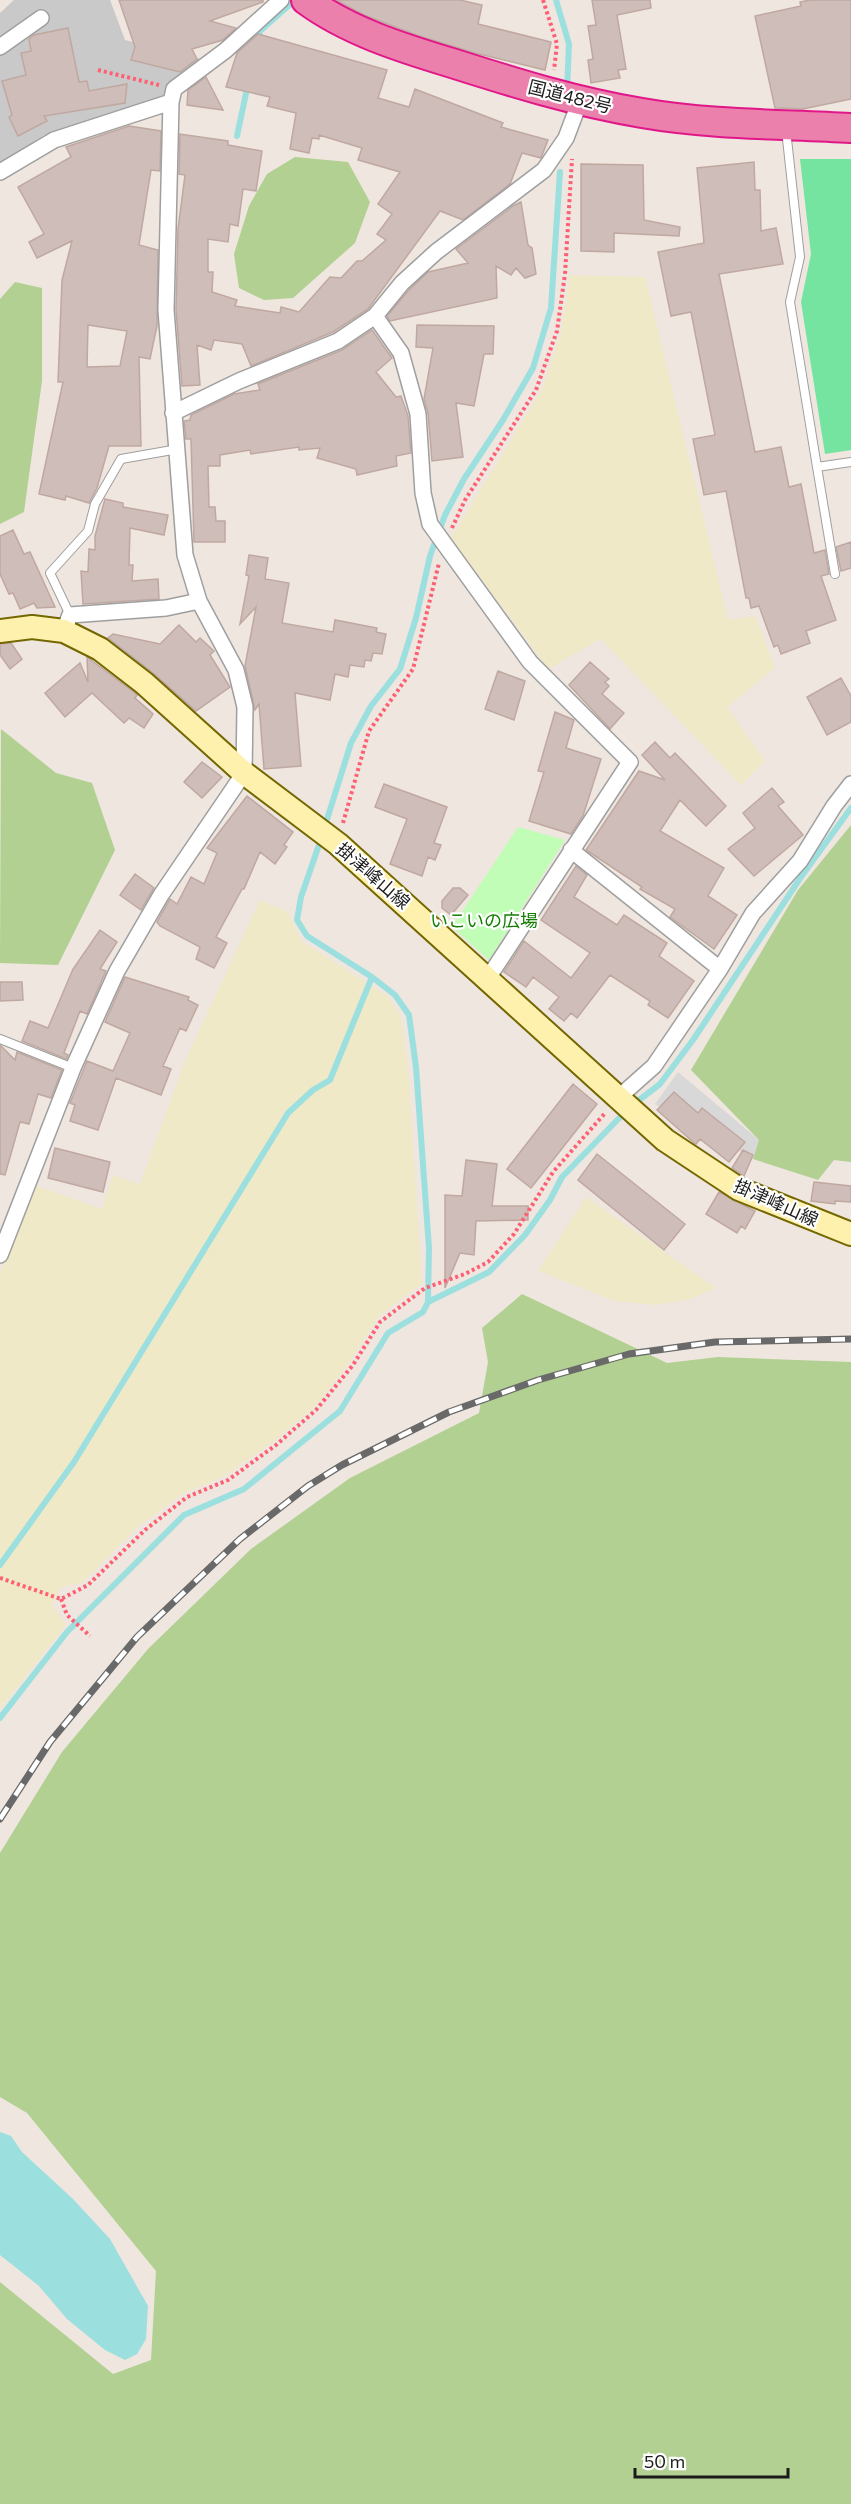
<svg xmlns="http://www.w3.org/2000/svg" width="851" height="2504" font-family="Commissioner,'Noto Sans JP',sans-serif">
	<style>
		.residential { fill: #d9d8d8 }
		.religious { fill: #c9c9c9 }
		.farmland { fill: #efe9c8 }
		.forest { fill: #b1d091 }
		.park { fill: #c1fdb7 }
		.pitch { fill: #76e4a1 }
		.water { fill: #9cdfdf }
		.lines { fill: none; stroke-linecap: round; stroke-linejoin: round }
		.stream { stroke: #9cdfdf; stroke-width: 6 }
		.building { fill: #cebdb9; stroke: #c0a8a1; stroke-width: 1.5; fill-rule: evenodd }
		.lane-casing { stroke: #9f9f9f; stroke-width: 10 }
		.street-casing { stroke: #9f9f9f; stroke-width: 18 }
		.secondary-casing { stroke: #746700; stroke-width: 26 }
		.highway-casing { stroke: #e11789; stroke-width: 32 }
		.path { stroke: #ff5f72; stroke-width: 4; stroke-dasharray: 3 3; stroke-linecap: butt }
		.lane { stroke: #fff; stroke-width: 8 }
		.street { stroke: #fff; stroke-width: 15 }
		.secondary { stroke: #fef0ad; stroke-width: 22 }
		.highway { stroke: #ec80ac; stroke-width: 28 }
		.rail-casing { stroke: #696969; stroke-width: 7 }
		.rail { stroke: #fff; stroke-width: 4.5; stroke-dasharray: 14; stroke-linecap: butt }
		.labels { text-anchor: middle; stroke-width: 4.5; stroke-linejoin: round; paint-order: stroke }
		.street-label { font-size: 18px; fill: #1b1b1b; stroke: #fff }
		.park-label { font-size: 18px; fill: #147f03; stroke: #fff }
	</style>
	<rect width="100%" height="100%" fill="#eee6df"/>
	<path class="residential" d="M678 1072 759 1140 753 1159 655 1104Z"/>
	<path class="religious" d="M14 0H110L125 40 205 60 169 84 162 98 52 135H44L0 165V13Z"/>
	<path class="farmland" d="M570 275 645 277 728 620 755 616 775 668 727 707 765 761 741 785 601 639 548 669 451 538 541 391 561 332Z
		M260 900 288 912 301 941 388 996 401 1017 408 1068 422 1284 379 1316 350 1362 315 1407 274 1441 225 1476 184 1493 139 1526 82 1583 61 1587 52 1605 66 1625 0 1709V1273L34 1185 102 1209 113 1175 140 1184 185 1061Z
		M586 1197 716 1288 688 1300 656 1305 615 1301 538 1271Z"/>
	<path class="forest" d="M295 157 348 162 370 202 355 243 293 298 264 300 239 288 234 254 249 206 267 174Z
		M15 282 42 288V381L24 512 0 524V299Z
		M1 729 56 773 92 783 115 850 58 965 0 963Z
		M851 825V1162L834 1160 818 1180 753 1159 759 1140 691 1070 798 890Z
		M522 1294 667 1363 718 1357 851 1362V2504H0V2282L113 2374 151 2360 156 2271 27 2113 0 2097V1853L62 1752 148 1649 251 1549 350 1478 479 1413 488 1362 482 1328Z"/>
	<path class="park" d="M518 827 565 840 489 960 452 927Z"/>
	<path class="pitch" d="M800 159H851V450L825 454 801 302 811 254Z"/>
	<path class="water" d="M0 2132 11 2136 22 2152 73 2199 110 2239 148 2306 146 2339 137 2354 125 2360 105 2350 67 2319 39 2286 0 2255Z"/>
	<g class="lines">
		<path class="stream" d="M556 0 569 44 567 90
			M258 42 260 31 295 0
			M237 136 248 84
			M324 829 351 743 371 706 400 669 416 618 430 556 445 515 464 479 503 420 533 368 551 308 560 172
			M634 1104 660 1084 693 1040 801 877 851 808
			M428 1302 489 1272 525 1235 550 1200 562 1177 626 1111
			M0 1565 74 1462 288 1113 313 1090 330 1080 372 977
			M0 1718 67 1632 184 1515 244 1489 340 1411 388 1333 423 1312 428 1302 429 1248 416 1067 409 1015 395 995 372 977 307 936 297 920 301 897 321 839"/>
	</g>
	<path class="building" d="M119 0H263V2L210 21 236 28 223 40 192 49 197 59 180 72 131 60 135 47Z
		M336 0H460L482 5 478 24 551 42 545 70 475 53 419 36 364 15Z
		M592 0H650L651 8 617 15 626 69 618 70 620 78 591 83 588 60 593 59 588 26 596 25Z
		M810 0H851V99L803 109 775 108 755 16 801 6 800 2Z
		M68 28 79 82 87 81 89 91 127 84 125 103 44 116 47 121 18 136 9 117 12 115 2 81 26 75 21 53 31 51 29 39 34 35Z
		M258 34 387 70 378 98 409 107 415 89 503 123 501 127 548 140 541 158 522 153 510 184 463 220 440 211 368 309 333 332 251 366 242 344 214 340 211 350 197 345 200 385 182 386 176 310 178 229 185 175 179 174 180 134 228 141V145L262 151 256 191 243 189 238 226 230 224 228 242 208 239V272H213L212 292 237 300 235 306 280 313 281 307 299 312 330 277 341 278 357 261H362L386 240 377 234 392 214 378 204 400 172 358 160 362 148 319 135V139L312 138 309 153 290 149 296 113 267 106 270 97 226 87 237 53Z
		M206 77 207 79 223 110 187 105 188 90Z
		M129 126 161 131 160 171 151 170 139 245 158 250 157 326 150 359 139 357 141 446H109L97 488 89 503 66 496 65 500 39 494 63 382H58L62 280 72 241 37 258 29 242 44 234 18 187 71 157 66 147ZM88 325 127 331 120 366 87 367Z
		M754 162 755 190H760L761 231 776 228 783 264 719 274 755 452 781 447 789 487 801 484 814 553 825 550 829 574 821 576 836 620 806 631 810 643 781 654 778 645 774 647 759 606 751 608 749 598H746L726 491 704 495 693 439 715 435 691 312 671 316 658 252 704 243 697 168Z
		M581 164 643 165 644 220 680 227 679 236 614 233V252L581 251Z
		M521 202 528 245 532 248 536 274 525 278 516 268 511 275 496 266 497 298 390 321 387 316 409 290 428 272 468 263 456 249 513 206Z
		M417 325 494 326 493 354H484L474 406 456 403 463 457 432 461 428 413 424 399 433 348 416 347Z
		M372 330 392 358 376 372 396 397 401 396 408 416 411 453 396 456 397 466 357 475 356 469 317 458 320 448 299 450V447L251 454 250 450 220 455V466H208L209 507H215L216 521H225V542H194L191 439H186L184 421 190 420 191 415 234 394 260 390 258 384 342 350Z
		M105 499 123 503V507L168 515 164 535 130 528 129 565H133L132 581 158 579 159 599 83 604 81 571 88 572 89 549 95 550V536Z
		M13 530 24 554 30 552 55 607 37 608 34 603 20 609 13 593 9 594 0 574V536Z
		M851 542V568L841 571 836 547Z
		M249 555 268 558 265 579 289 583 282 623 333 632 335 620 377 628 376 632 386 634 382 654 373 653 371 661 365 660 364 667 350 665 348 677 335 674 330 700 295 693 301 766 264 769 259 704 255 710 245 666 256 607 240 624 249 576 246 575Z
		M179 625 196 642 200 638 214 651 210 655 230 687 196 711 153 673 108 638 113 634 160 644Z
		M11 643 22 659 10 669 0 655V644Z
		M87 657 135 693 137 695 135 698 153 714 144 728 129 718 124 723 92 693 65 717 45 693 80 663 88 682Z
		M590 662 609 679 605 682 609 686 602 694 624 713 610 729 569 685Z
		M498 671 525 681 514 720 485 709Z
		M841 678 851 696V722L827 735 807 697Z
		M555 712 574 720 566 748 601 759 583 816 571 834 529 821 544 772 538 771Z
		M655 742 670 758 675 753 726 806 706 826 680 800 660 831 724 868 708 896 737 915 714 949 670 917 675 909 640 889 642 887 586 850 639 771 665 780 642 755Z
		M202 762 222 777 202 798 184 782Z
		M384 784 447 807 434 843 441 845 435 860 428 857 422 876 390 864 407 819 375 807Z
		M772 788 784 802 778 806 803 835 754 876 728 849 755 828 743 813Z
		M247 796 293 832 284 845 287 847 275 864 260 852 244 889H242L216 937 227 943 214 968 196 959 200 947 160 926 157 922 170 899 177 904 191 877 204 884 217 853 207 848Z
		M576 866 587 875 574 897 617 925 624 915 667 943 659 956 694 981 668 1018 648 1005 650 1001 610 975 577 1018 571 1013 564 1021 549 1009 559 997 533 977 526 987 504 972 524 941 571 978 590 953 541 920Z
		M135 874 154 888 141 910 120 895Z
		M453 888H460L468 895 451 915 442 908V901Z
		M100 930 117 942 100 969 106 971 87 1014 80 1011 64 1053 68 1055 66 1059 22 1041 30 1021 48 1028 73 969Z
		M125 977 189 997 188 1000 198 1005 186 1031 180 1028 163 1066 171 1069 161 1095 116 1078 98 1130 70 1121 75 1105 70 1103 87 1061 113 1071 130 1033 105 1022Z
		M0 982H22L23 1000 0 1001Z
		M0 1045 15 1060 17 1052 62 1070 51 1098 38 1094 29 1124 20 1122 5 1175 0 1174Z
		M573 1084 597 1104 531 1188 507 1169Z
		M674 1092 698 1113 702 1108 745 1142 729 1162 700 1139 696 1144 693 1142 657 1110Z
		M55 1148 110 1162 103 1192 48 1178Z
		M743 1150 753 1155 744 1176 732 1168Z
		M597 1154 685 1224 664 1250 578 1180Z
		M466 1160 497 1164 492 1206H528V1220L476 1221 474 1255 460 1253 445 1288V1195L462 1196Z
		M814 1182 851 1186V1202L835 1201V1204L811 1201Z
		M719 1192 755 1211 745 1229 741 1226 737 1233 706 1214Z"/>
	<g class="lines">
		<defs>
			<path id="lane" d="M786 130 800 257 790 302 817 467 851 462
				M817 467 835 574
				M70 615 50 573 88 531 95 504 121 459 178 449
				M0 1039 73 1068"/>
			<path id="street" d="M0 47 41 18
				M0 172 54 140 171 102
				M375 316 401 353 418 414 423 493 430 524 530 662 630 762 488 978
				M173 413 239 381 338 341 375 316 402 283 436 252 544 170 566 138 580 101
				M64 631 70 615 166 608 199 601
				M571 850 720 969
				M618 1098 654 1066 720 969 753 913 800 861 834 806 851 784
				M0 1255 73 1068 117 971 161 895 244 773 245 707 236 670 199 601 185 555 166 310 171 102 174 89 226 50 281 0"/>
			<path id="secondary" d="M0 631 32 627 64 631 100 649 144 683 244 773 338 844 665 1140 739 1189 851 1234"/>
			<path id="highway" d="M306 0C348 31 402 48 452 63 515 83 576 102 642 113 711 125 781 124 851 128"/>
		</defs>
		<use href="#lane" class="lane-casing"/>
		<use href="#street" class="street-casing"/>
		<use href="#secondary" class="secondary-casing"/>
		<use href="#highway" class="highway-casing"/>
		<path class="path" d="M543 0 557 44 554 70
			M98 70 159 85
			M452 528 465 500 536 390 557 331 565 274 572 159
			M343 823 369 731 413 669 439 563
			M0 1578 61 1599 88 1585 145 1530 187 1497 228 1480 276 1445 316 1410 353 1365 380 1322 425 1288 465 1274 488 1262 514 1234 553 1172 606 1112
			M61 1599 67 1615 90 1636"/>
		<use href="#lane" class="lane"/>
		<use href="#street" class="street"/>
		<use href="#secondary" class="secondary"/>
		<use href="#highway" class="highway"/>
		<defs>
			<path id="rail" d="M0 1819 50 1742 137 1637 240 1539 308 1486 342 1465 449 1412 538 1380 629 1354 715 1342 851 1339"/>
		</defs>
		<use href="#rail" class="rail-casing"/>
		<use href="#rail" class="rail"/>
	</g>
	<g class="labels">
		<g class="street-label">
			<text transform="translate(570 97) rotate(14)" y="6">国道482号</text>
			<text transform="translate(373 876) rotate(41)" y="6">掛津峰山線</text>
			<text transform="translate(776 1203) rotate(24)" y="6">掛津峰山線</text>
		</g>
		<g class="park-label">
			<text x="484" y="927">いこいの広場</text>
		</g>
	</g>
	<path d="M635 2468v9h153v-9" fill="none" stroke="#1b1b1b" stroke-width="3"/>
	<text x="644" y="2468" font-size="18" fill="#1b1b1b" stroke="#ffffff" stroke-width="4.5" paint-order="stroke">50 m</text>
</svg>
